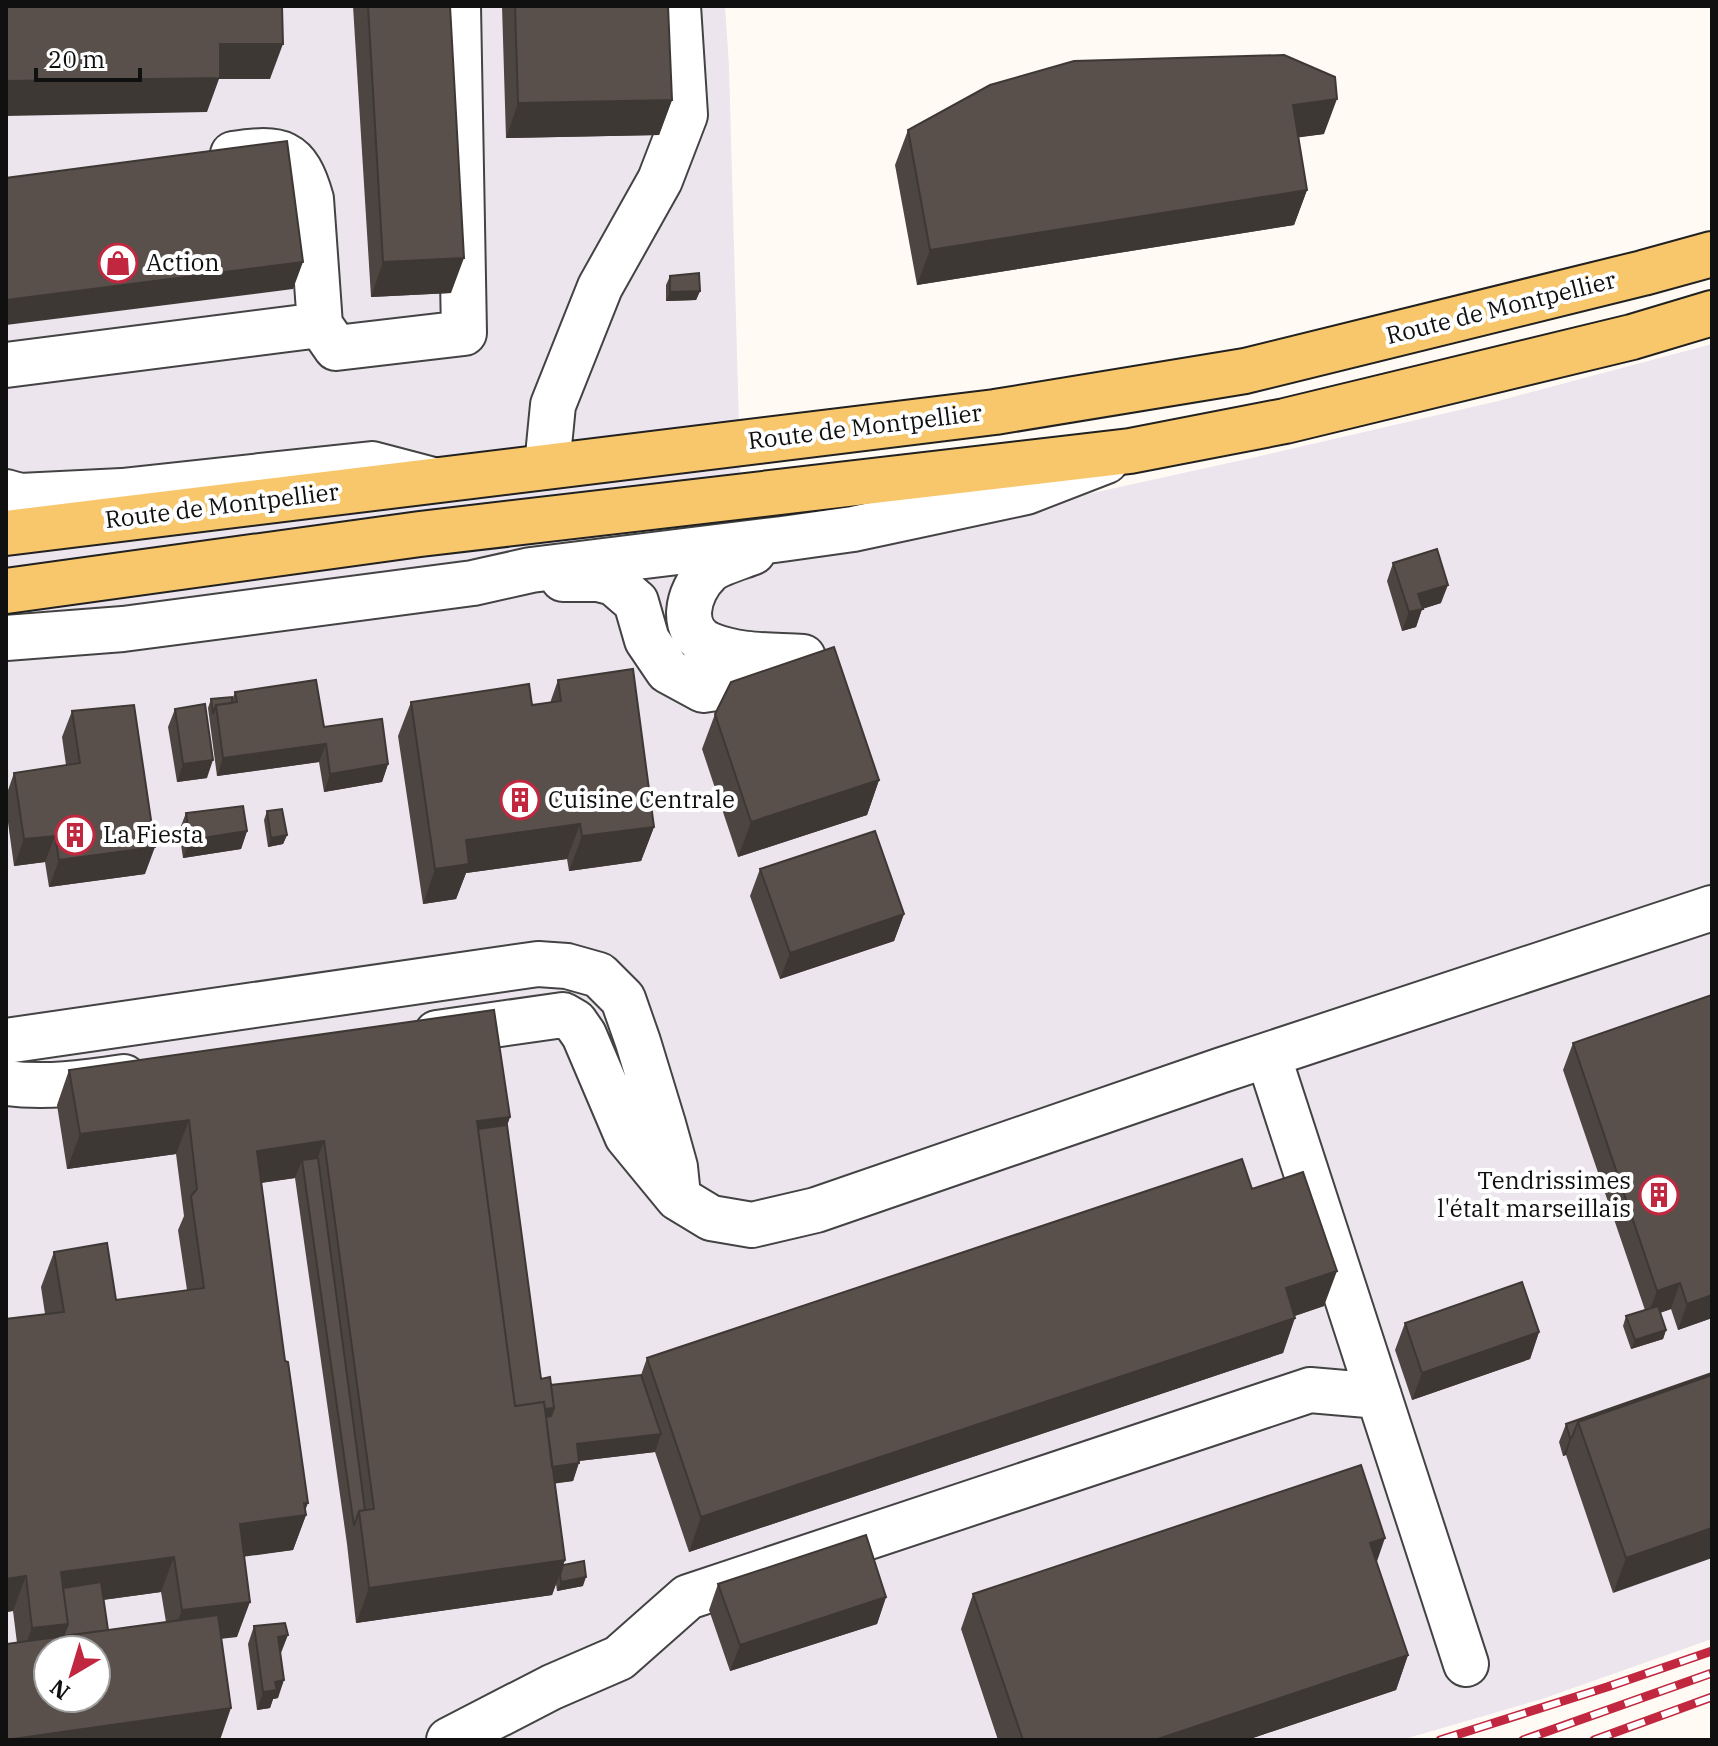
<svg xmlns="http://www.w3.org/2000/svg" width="1718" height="1746" font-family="'IBM Plex Serif',serif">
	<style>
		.industrial { fill: #ece5ee; fill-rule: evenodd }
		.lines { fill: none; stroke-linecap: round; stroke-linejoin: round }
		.minor-casing { stroke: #434343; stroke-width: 48 }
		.major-casing { stroke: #212121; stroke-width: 48 }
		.minor { stroke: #fff; stroke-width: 44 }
		.major { stroke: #f8c66b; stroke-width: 44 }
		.rail-casing { stroke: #c1273f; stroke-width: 9 }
		.rail { stroke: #fff; stroke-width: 6; stroke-dasharray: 18; stroke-linecap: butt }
		.wall { fill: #4d4541; fill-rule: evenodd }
		.shaded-wall { fill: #3e3835 }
		.building { fill: #59504c; stroke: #3e3835; stroke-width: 2; fill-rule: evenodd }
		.labels { text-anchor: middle; stroke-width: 8; stroke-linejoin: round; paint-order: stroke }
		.poi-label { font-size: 24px; fill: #101010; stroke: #fff; text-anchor: start }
		.street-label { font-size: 24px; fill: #101010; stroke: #fff }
	</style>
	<rect width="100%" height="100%" fill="#fffbf4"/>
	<path class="industrial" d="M6 6H725L729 66 743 570 1256 457 1498 401 1712 344V1639L1542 1699 1401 1740H6ZM48 1650H96V1698H48Z"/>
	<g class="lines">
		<defs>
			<path id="minor" d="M320 325 336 348 464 333 458 6
				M6 365 320 325 311 199C297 149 281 147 233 154
				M547 466 553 405 600 287 660 180 685 115 678 6
				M6 492 20 496 122 491 372 464 433 480
				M753 552C741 557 716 564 708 572 687 592 678 632 710 645 739 657 772 655 803 657
				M563 579H598L614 583 636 602 647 640 668 671 703 690 769 680 787 674
				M6 638 123 629 473 583 531 570 782 539 853 529 1026 492 1106 461
				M437 1033 563 1015 575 1022 584 1035 627 1136 678 1198 711 1218 752 1225 816 1210 1222 1070 1712 908
				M6 1041 538 964 567 966 599 975 623 999 638 1042 663 1124 675 1167 678 1196
				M1268 1055 1466 1664
				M6 1083C46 1088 84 1083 124 1077
				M449 1740 552 1687 619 1658 688 1597 1310 1390 1379 1396"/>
			<path id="major" d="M6 533 995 412 1245 371 1643 273 1712 254
				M6 591 420 534 1130 451 1285 421 1632 337 1712 313"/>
		</defs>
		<use href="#minor" class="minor-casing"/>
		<use href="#major" class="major-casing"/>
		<use href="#minor" class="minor"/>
		<use href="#major" class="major"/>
		<defs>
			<path id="rail" d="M1440 1740 1607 1687 1712 1651
				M1523 1740 1712 1673
				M1594 1740 1712 1697"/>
		</defs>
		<use href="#rail" class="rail-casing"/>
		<use href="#rail" class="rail"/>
	</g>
	<path class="wall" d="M353 6H450L451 293 371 297Z
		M502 6H668L672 100 659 135 506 138Z
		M908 130 1324 134 1298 137 1307 190 1294 225 917 285 895 165Z
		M670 276 700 291 696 300 666 301V285Z
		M1393 563 1441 603 1422 609 1416 627 1402 631 1387 581Z
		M558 680 654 827 641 861 569 871 567 859 466 873 456 899 423 904 398 736 411 702 532 705 550 703Z
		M235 692 324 727 388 764 382 782 324 792 319 762 217 776 208 708 211 699 232 700Z
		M175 709 207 778 177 782 168 727Z
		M72 711 145 874 49 887 45 862 14 866 6 808V796L14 773 66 765 62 737Z
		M715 714 879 780 867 815 738 857 702 749Z
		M267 811 287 835 283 844 268 847 264 820Z
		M186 813 247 831 241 849 183 858 179 831Z
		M760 869 904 914 894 941 780 979 750 896Z
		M1573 1043 1712 1318 1678 1330 1671 1309 1660 1313 1666 1330 1663 1339 1631 1349 1623 1326 1626 1316 1645 1310 1563 1070Z
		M69 1070 510 1117 507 1125 541 1379 551 1385 641 1375 647 1358 1252 1189 1324 1306 1295 1316 1283 1353 689 1552 655 1452 579 1461 573 1481 554 1483 565 1560 563 1565 583 1586 557 1591 556 1584 552 1595 356 1623 347 1544 295 1178 261 1183 306 1515 293 1550 244 1556 237 1637 17 1643 13 1611 6 1612V1319L45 1314 41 1287 54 1252 116 1300 187 1290 178 1230 184 1216 176 1154 67 1169 57 1105ZM161 1592 166 1622 108 1630 103 1600Z
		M1405 1323 1539 1332 1530 1359 1412 1400 1395 1350Z
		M1712 1373 1613 1593 1566 1455 1563 1456 1559 1442 1566 1424Z
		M1377 1562 1408 1655 1396 1690 1247 1740H998L961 1629 973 1594Z
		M718 1584 886 1597 877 1624 730 1671 709 1610Z
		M254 1626 281 1653 278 1698 273 1699 270 1708 257 1710 248 1644Z"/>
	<path class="shaded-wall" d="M220 44H283L270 79H219L207 112 6 116V81Z
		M1337 99 1324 134 1280 140 1293 105Z
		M672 100 659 135 506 138 518 103Z
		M1307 190 1294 225 917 285 930 250Z
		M464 258 451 293 371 297 383 262Z
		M303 262 293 289 6 325V300Z
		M700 291 696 300 666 301 670 292Z
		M1448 585 1441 603 1422 609 1416 627 1402 631 1409 612 1418 594Z
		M326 744 319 762 217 776 223 758Z
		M213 760 207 778 177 782 183 764Z
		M388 764 382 782 324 792 330 774Z
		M879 780 867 815 738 857 751 822Z
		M580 824 567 859 466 873 456 899 423 904 435 869 466 840Z
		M654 827 641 861 569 871 582 836Z
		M247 831 241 849 183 858 190 840Z
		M287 835 283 844 268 847 271 838Z
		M55 836 45 862 14 866 24 839Z
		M155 847 145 874 49 887 59 860Z
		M904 914 894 941 780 979 790 953Z
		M510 1117 498 1152 477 1154V1121Z
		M189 1120 176 1154 67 1169 80 1134Z
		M324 1141 311 1176 302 1160 295 1178 244 1185 257 1151Z
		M1337 1271 1324 1306 1273 1323 1286 1288Z
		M1680 1283 1671 1309 1647 1317 1657 1291Z
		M1712 1295V1318L1678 1330 1687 1304Z
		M1295 1318 1283 1353 689 1552 701 1517Z
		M1666 1330 1663 1339 1631 1349 1635 1340Z
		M1539 1332 1530 1359 1412 1400 1422 1373Z
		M554 1408 544 1434 512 1414Z
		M661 1434 655 1452 570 1462 577 1444Z
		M1572 1437 1566 1455 1563 1456 1570 1438Z
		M579 1463 573 1481 538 1486 544 1468Z
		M304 1503H308L303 1516 306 1515 293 1550 228 1559 240 1524Z
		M1712 1528V1558L1613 1593 1626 1558Z
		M1385 1538 1373 1573 1370 1543Z
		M174 1557 161 1592 57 1606 61 1572Z
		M565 1560 552 1595 356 1623 369 1588Z
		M26 1576 13 1611 6 1612V1579Z
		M586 1577 583 1586 557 1591 561 1582Z
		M886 1597 877 1624 730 1671 740 1645Z
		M250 1602 237 1637 169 1645 182 1610Z
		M68 1624 59 1650 19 1663 32 1628Z
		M288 1635 281 1653 271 1655 278 1637Z
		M1408 1655 1396 1690 1247 1740H1155Z
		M284 1680 278 1698 273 1699 270 1708 257 1710 263 1692 275 1682Z
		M231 1708 220 1740H6Z"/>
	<path class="building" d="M6 6H282L283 44H220V78L6 81Z
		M368 6H450L464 258 383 262Z
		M515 6H668L672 100 518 103Z
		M1284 55 1335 77 1337 99 1293 105 1307 190 930 250 908 130 990 85 1074 61Z
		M287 141 303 262 6 300V178Z
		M699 273 700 291 670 292V276Z
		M1437 549 1448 585 1418 594 1423 609 1409 612 1393 563Z
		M834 647 879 780 751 822 715 714 731 682Z
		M633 669 654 827 582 836 580 824 466 840 469 864 435 869 411 702 529 684 532 705 561 701 558 680Z
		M316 680 324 727 382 719 388 764 330 774 326 744 223 758 216 705 237 702 235 692Z
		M232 697V703L216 705 213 714 211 699Z
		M205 704 213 760 183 764 175 709Z
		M134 705 155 847 59 860 55 836 24 839 14 773 80 763 72 711Z
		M243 806 247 831 190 840 186 813Z
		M282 809 287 835 271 838 267 811Z
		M875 831 904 914 790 953 760 869Z
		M1712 995V1295L1687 1304 1680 1283 1657 1291 1573 1043Z
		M494 1010 510 1117 477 1121 515 1406 544 1402 565 1560 369 1588 359 1511 374 1509 324 1141 257 1151 285 1361 288 1362 308 1503H304L306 1515 240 1524 250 1602 182 1610 174 1557 61 1572 68 1624 32 1628 26 1576 6 1579V1319L64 1312 54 1252 107 1243 116 1300 204 1288 191 1196 197 1189 189 1120 80 1134 69 1070Z
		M507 1125 541 1379 550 1377 554 1408 545 1409 544 1402 515 1406 478 1129Z
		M318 1158 365 1510 359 1511 354 1526 302 1160Z
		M1242 1159 1252 1189 1303 1172 1337 1271 1286 1288 1295 1318 701 1517 647 1358Z
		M1522 1282 1539 1332 1422 1373 1405 1323Z
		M1658 1306 1666 1330 1635 1340 1626 1316Z
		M1712 1373V1375L1578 1422 1572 1437 1570 1438 1566 1424Z
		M641 1375 661 1434 577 1444 579 1463 552 1467 546 1417 551 1416 554 1408 551 1385Z
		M1712 1375V1528L1626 1558 1578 1422Z
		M1361 1465 1385 1538 1370 1543 1408 1655 1155 1740H1023L973 1594Z
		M866 1535 886 1597 740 1645 718 1584Z
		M584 1561 586 1577 561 1582 560 1575 563 1565Z
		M101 1582 108 1630 63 1636 68 1624 63 1588Z
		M218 1615 231 1708 6 1740V1644ZM48 1650H96V1698H48Z
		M285 1623 288 1635 278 1637 284 1680 275 1682 277 1690 263 1692 254 1626Z"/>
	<defs>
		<symbol id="shop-ring" viewBox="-11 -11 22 22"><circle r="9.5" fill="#fff" stroke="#c1273f" stroke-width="1.5"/><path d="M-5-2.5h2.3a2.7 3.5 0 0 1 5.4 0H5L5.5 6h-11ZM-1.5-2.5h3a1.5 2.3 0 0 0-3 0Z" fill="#c1273f"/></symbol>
		<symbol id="building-ring" viewBox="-11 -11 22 22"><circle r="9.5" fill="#fff" stroke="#c1273f" stroke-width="1.5"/><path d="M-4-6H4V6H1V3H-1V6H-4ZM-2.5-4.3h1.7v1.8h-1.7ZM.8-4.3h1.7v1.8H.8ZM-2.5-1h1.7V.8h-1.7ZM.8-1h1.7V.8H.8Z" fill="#c1273f"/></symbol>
	</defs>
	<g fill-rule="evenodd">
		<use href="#shop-ring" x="96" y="241" width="44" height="44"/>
		<use href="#building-ring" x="498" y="778" width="44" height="44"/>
		<use href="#building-ring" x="53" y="813" width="44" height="44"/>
		<use href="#building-ring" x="1637" y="1173" width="44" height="44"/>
	</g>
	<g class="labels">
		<g class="poi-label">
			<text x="146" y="271">Action</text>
			<text x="548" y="808">Cuisine Centrale</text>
			<text x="103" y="843">La Fiesta</text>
			<text x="1631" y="1189" text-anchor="end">Tendrissimes<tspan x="1631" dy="28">l'étalt marseillais</tspan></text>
		</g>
		<g class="street-label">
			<text transform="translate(1501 308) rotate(-14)" y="8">Route de Montpellier</text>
			<text transform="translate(865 427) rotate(-7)" y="8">Route de Montpellier</text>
			<text transform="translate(222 506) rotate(-7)" y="8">Route de Montpellier</text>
		</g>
	</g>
	<rect width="1718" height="1746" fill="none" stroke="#101010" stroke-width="16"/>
	<g transform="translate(72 1674) rotate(218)"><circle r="38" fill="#ffffff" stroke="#9f9f9f" stroke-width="2"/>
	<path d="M0-6L14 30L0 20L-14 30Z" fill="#c1273f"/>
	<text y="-12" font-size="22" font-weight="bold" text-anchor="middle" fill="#101010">N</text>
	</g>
	<path d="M36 68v12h104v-12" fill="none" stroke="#101010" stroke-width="4"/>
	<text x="48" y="68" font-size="24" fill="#101010" stroke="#ffffff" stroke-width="6" paint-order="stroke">20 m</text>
</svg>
